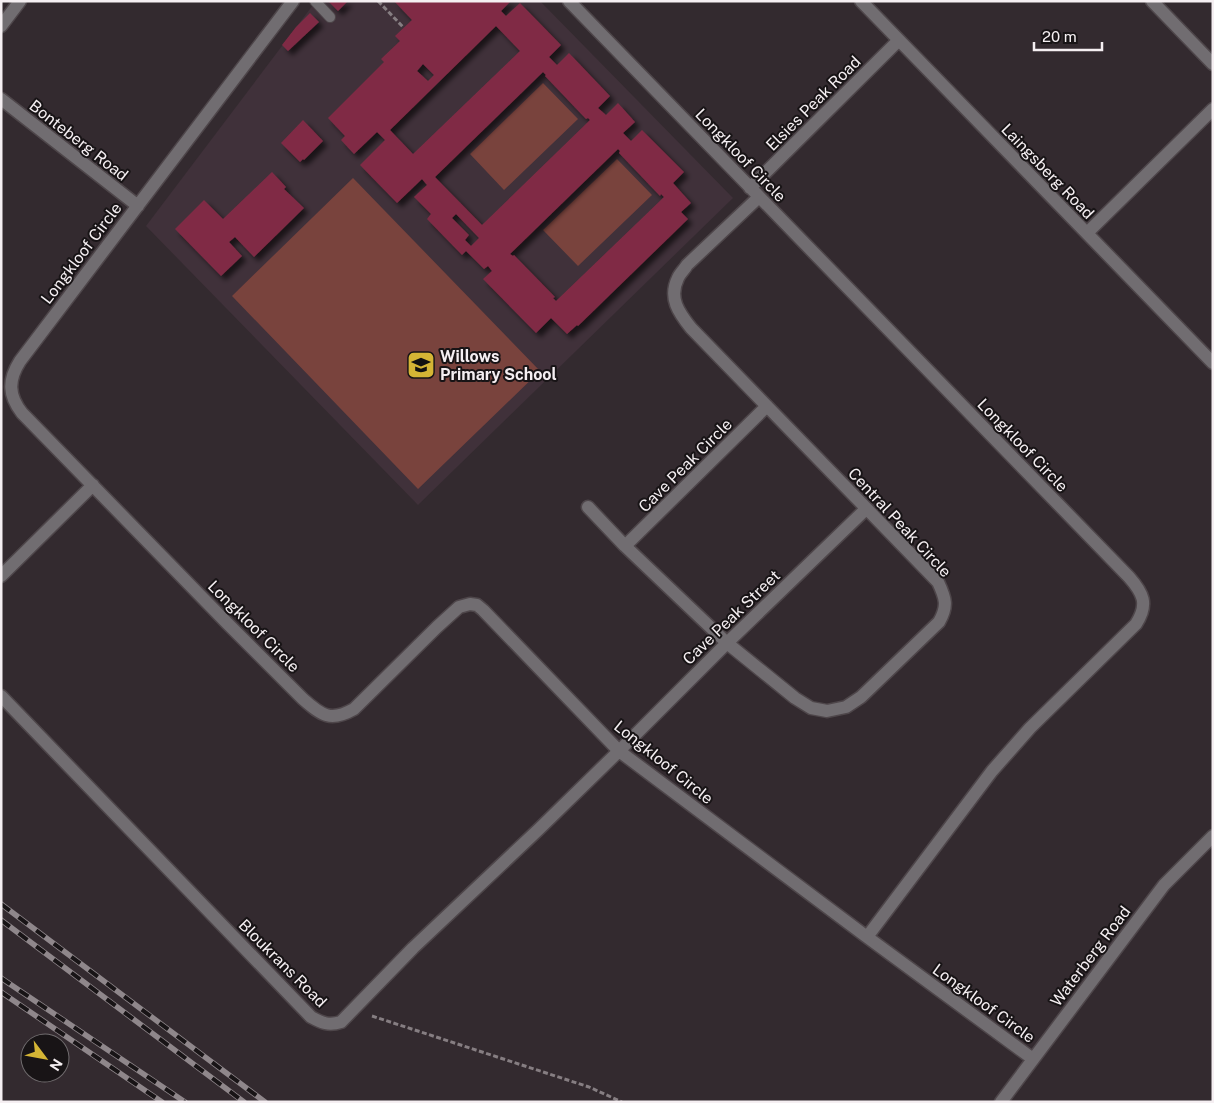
<svg xmlns="http://www.w3.org/2000/svg" width="1214" height="1103" font-family="'Public Sans',sans-serif">
	<style>
		.built { fill: #40313a }
		.green { fill: #79433d }
		.building { fill: #802b45; fill-rule: evenodd; filter: url(#shadow) }
		.lines { fill: none; stroke-linecap: round; stroke-linejoin: round }
		.lane-casing { stroke: #4e464a; stroke-width: 12 }
		.street-casing { stroke: #4e464a; stroke-width: 15 }
		.path { stroke: #867e82; stroke-width: 3; stroke-dasharray: 5 2.5; stroke-linecap: butt }
		.lane { stroke: #716d71; stroke-width: 10 }
		.street { stroke: #716d71; stroke-width: 12 }
		.rail-casing { stroke: #8f878b; stroke-width: 5.5 }
		.rail { stroke: #181416; stroke-width: 4; stroke-dasharray: 11; stroke-linecap: butt }
		.labels { text-anchor: middle; stroke-width: 4; stroke-linejoin: round; paint-order: stroke }
		.street-label { font-size: 16px; fill: #f5eff2; stroke: #181416 }
		.poi-label { font-size: 16px; font-weight: bold; fill: #f5eff2; stroke: #181416; text-anchor: start }
	</style>
	<defs>
		<filter id="shadow"><feDropShadow dx="4.5" dy="4.5" stdDeviation="2.5" flood-color="#0009"/></filter>
	</defs>
	<rect width="100%" height="100%" fill="#332a2f"/>
	<path class="built" d="M316 1H540L733 198 418 505 146 226Z"/>
	<path class="green" d="M543 83 578 119 504 190 470 154Z
		M617 159 652 195 578 266 543 230Z
		M353 178 540 371 418 489 232 296Z"/>
	<path class="building" d="M328 1H348L338 11Z
		M394 1H511L501 11 506 16 520 3 561 45 549 57 557 65 569 53 610 96 598 108 606 115 618 103 635 122 623 133 631 141 642 130 684 172 673 183 691 203 681 212 688 219 578 326 577 325 567 334 551 318 536 333 483 279 492 271 488 266 484 269 466 251 462 255 427 219 431 214 414 197 427 185 422 179 397 203 360 165 385 140 377 132 354 154 341 140 345 136 328 118 384 62 381 59 400 41 395 36 412 20ZM496 26 520 51 413 154 390 130ZM423 64 434 75 428 81 417 71ZM543 72 546 75 545 76 586 119 588 118 590 120 482 225 435 177ZM618 149 620 151 619 153 660 196 661 194 664 197 556 301 553 298 555 297 514 255 513 256 510 254ZM456 214 479 238 471 246 465 240 469 235 452 218Z
		M310 13 319 22 288 51 282 45 296 27Z
		M303 120 323 141 304 160 303 159 300 162 281 143Z
		M272 172 286 187 284 189 304 208 254 257 235 237 229 242 242 256 221 276 175 229 204 200 223 219Z"/>
	<g class="lines">
		<defs>
			<path id="lane" d="M315 1 330 17"/>
			<path id="street" d="M293 1 20 361C8 380 8 395 22 413L227 623 303 699C322 716 331 722 354 709L437 627 459 607 470 604 477 605 483 610 619 751 867 937 1033 1059
				M569 1 1129 577C1143 593 1149 604 1136 624L1030 728 992 771 867 937
				M861 1 1213 363
				M1152 1 1213 64
				M1 26 20 1
				M1 99 138 206
				M750 188 899 40
				M1087 233 1213 109
				M588 507 625 546 727 643 795 698 811 708 827 711 846 707 861 697 939 622C948 606 946 599 938 582L691 328C679 313 668 298 678 278 680 273 685 269 687 265L759 197
				M625 546 767 406
				M1 576 93 485
				M1 696 311 1017C322 1023 329 1026 341 1022L413 948 538 830 619 751 727 643 866 509
				M1001 1102 1164 885 1213 836"/>
		</defs>
		<use href="#lane" class="lane-casing"/>
		<use href="#street" class="street-casing"/>
		<path class="path" d="M378 1 404 28
			M372 1016 589 1087 622 1102"/>
		<use href="#lane" class="lane"/>
		<use href="#street" class="street"/>
		<defs>
			<path id="rail" d="M1 904 265 1102
				M1 920 244 1102
				M1 978 185 1102
				M1 992 162 1102"/>
		</defs>
		<use href="#rail" class="rail-casing"/>
		<use href="#rail" class="rail"/>
	</g>
	<defs>
		<symbol id="school-square" viewBox="-11 -11 22 22"><rect x="-9" y="-9" width="18" height="18" rx="4" fill="#d5b535" stroke="#181416"/><path d="M0-5L7-2L0 1L-7-2ZM-4 1L0 2.5L4 1V4Q0 6-4 4Z" fill="#111"/></symbol>
	</defs>
	<g fill-rule="evenodd">
		<use href="#school-square" x="405" y="349" width="32" height="32"/>
	</g>
	<g class="labels">
		<g class="street-label">
			<text transform="translate(813 103) rotate(-45)" y="6">Elsies Peak Road</text>
			<text transform="translate(79 140) rotate(38)" y="6">Bonteberg Road</text>
			<text transform="translate(741 155) rotate(46)" y="6">Longkloof Circle</text>
			<text transform="translate(1048 171) rotate(46)" y="6">Laingsberg Road</text>
			<text transform="translate(81 253) rotate(-53)" y="6">Longkloof Circle</text>
			<text transform="translate(1023 445) rotate(46)" y="6">Longkloof Circle</text>
			<text transform="translate(685 465) rotate(-45)" y="6">Cave Peak Circle</text>
			<text transform="translate(900 522) rotate(47)" y="6">Central Peak Circle</text>
			<text transform="translate(731 617) rotate(-44)" y="6">Cave Peak Street</text>
			<text transform="translate(254 626) rotate(45)" y="6">Longkloof Circle</text>
			<text transform="translate(664 762) rotate(39)" y="6">Longkloof Circle</text>
			<text transform="translate(1090 956) rotate(-53)" y="6">Waterberg Road</text>
			<text transform="translate(283 963) rotate(45)" y="6">Bloukrans Road</text>
			<text transform="translate(984 1003) rotate(36)" y="6">Longkloof Circle</text>
		</g>
		<g class="poi-label">
			<text x="440" y="362">Willows<tspan x="440" dy="18">Primary School</tspan></text>
		</g>
	</g>
	<rect width="1214" height="1103" fill="none" stroke="#f5eff2" stroke-width="5"/>
	<g transform="translate(45 1058) rotate(122)"><circle r="24" fill="#181416" stroke="#706c6e"/>
	<path d="M0-4L9 19L0 12L-9 19Z" fill="#d5b535"/>
	<text y="-8" font-size="14" font-weight="bold" text-anchor="middle" fill="#f5eff2">N</text>
	</g>
	<path d="M1034 42v8h68v-8" fill="none" stroke="#f5eff2" stroke-width="2.5"/>
	<text x="1042" y="42" font-size="15" fill="#f5eff2" stroke="#181416" stroke-width="4" paint-order="stroke">20 m</text>
</svg>
